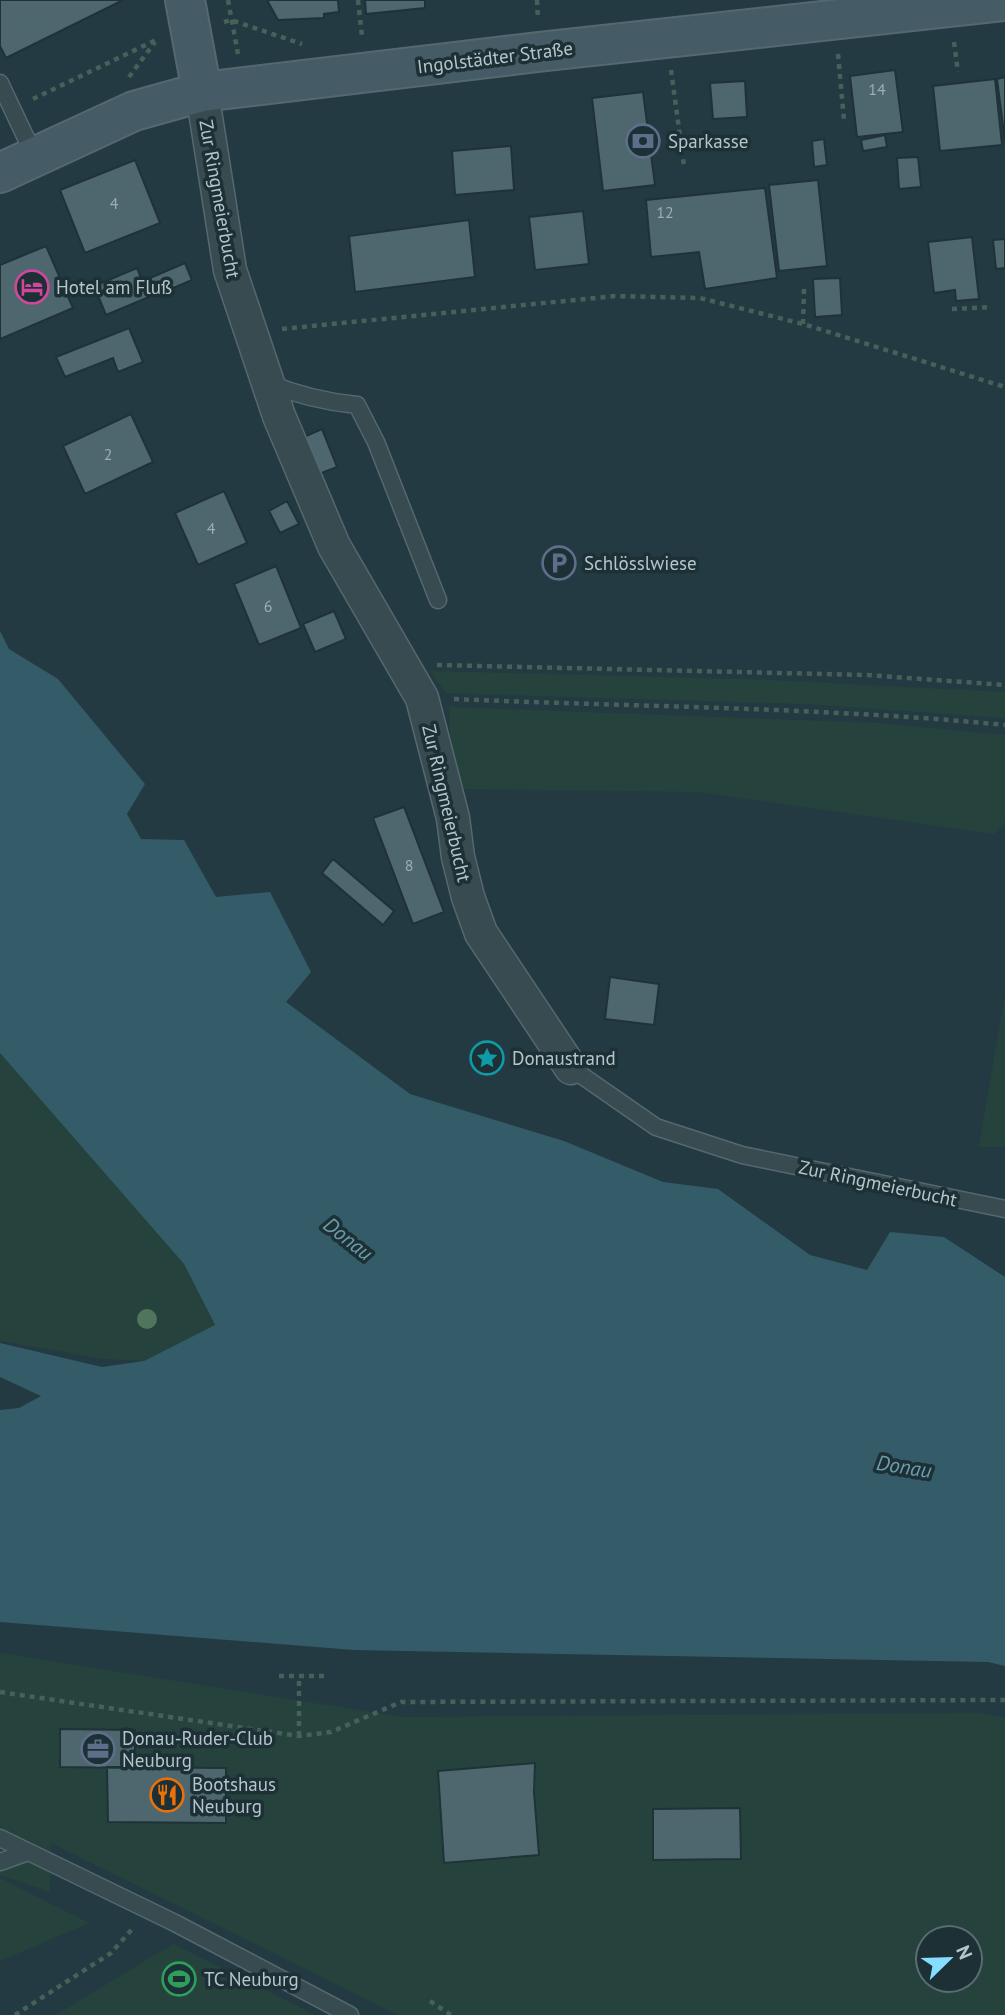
<svg xmlns="http://www.w3.org/2000/svg" width="1005" height="2015" font-family="'PT Sans',sans-serif">
	<style>
		.green { fill: #25433c; fill-rule: evenodd }
		.water { fill: #345b68 }
		.building { fill: #4e676f; stroke: #1f3238; stroke-width: 2 }
		.lines { fill: none; stroke-linecap: round; stroke-linejoin: round }
		.service-casing { stroke: #56686f; stroke-width: 19 }
		.minor-casing { stroke: #56686f; stroke-width: 35 }
		.secondary-casing { stroke: #56686f; stroke-width: 42 }
		.path { stroke: #46605a; stroke-width: 4.5; stroke-dasharray: 5 5; stroke-linecap: butt }
		.service { stroke: #384b51; stroke-width: 16 }
		.minor { stroke: #384b51; stroke-width: 32 }
		.secondary { stroke: #455b65; stroke-width: 38 }
		.tree { fill: #51745c }
		.labels { text-anchor: middle; stroke-width: 7; stroke-linejoin: round; paint-order: stroke }
		.number-label { font-size: 16px; fill: #9aaeb5 }
		.street-label { font-size: 19px; fill: #b4c5cc; stroke: #1d3036 }
		.poi-label { font-size: 19px; fill: #b4c5cc; stroke: #1d3036; text-anchor: start }
		.water-label { font-size: 21px; font-style: italic; fill: #6b9dad; stroke: #1d3036 }
	</style>
	<rect width="100%" height="100%" fill="#233a42"/>
	<path class="green" d="M430 671 769 680 1003 692H1005V718L806 704 446 693Z
		M449 707 877 723 1005 735V822L994 834 699 792 461 789 450 739Z
		M1005 994V1147H979Z
		M0 1053 184 1264 215 1326 144 1361 104 1359 0 1341Z
		M0 1653 402 1717 981 1713 1005 1718V2015H398L51 1843 50 1892 0 1875ZM928 1938H970V1980H928Z
		M0 1878 89 1923 0 1961Z
		M173 1944 315 2015H56Z"/>
	<path class="water" d="M0 631 9 649 58 679 145 784 127 814 141 839 184 840 216 897 270 892 311 972 286 1002 410 1094 564 1141 663 1182 718 1189 810 1255 867 1270 890 1232 944 1237 1005 1277V1666L988 1662 354 1650 0 1622V1410L19 1408 41 1396 0 1377V1343L102 1367 144 1361 215 1325 184 1264 0 1053Z"/>
	<path class="building" d="M0 0H123L6 58 0 46Z
		M267 0H338L339 12 324 14V18L278 20Z
		M365 0H425V8L366 14Z
		M895 70 903 132 857 137 850 76Z
		M1005 77V141L997 79Z
		M995 79 1002 145 940 151 933 86Z
		M745 81 747 117 713 119 710 83Z
		M643 92 655 185 603 191 592 98Z
		M885 135 887 147 863 151 861 140Z
		M824 139 827 165 814 167 812 141Z
		M511 146 514 190 455 195 452 151Z
		M918 157 921 187 899 189 897 158Z
		M135 160 160 223 85 253 60 190Z
		M818 180 827 266 779 271 769 185Z
		M765 188 777 278 705 289 699 252 651 257 646 200Z
		M583 211 589 264 535 270 529 217Z
		M469 220 475 277 355 292 349 236Z
		M972 237 979 299 956 301 955 290 934 293 928 242Z
		M1005 239V270V268L996 269 993 240Z
		M46 246 73 308 0 339V265Z
		M185 263 192 280 157 295 150 278Z
		M137 268 149 297 106 315 94 286Z
		M840 278 842 315 815 317 813 279Z
		M129 328 143 362 118 372 113 358 65 377 56 357Z
		M131 414 153 462 85 494 63 446Z
		M322 429 337 467 314 476 299 439Z
		M224 491 247 543 198 565 175 513Z
		M287 501 299 524 280 533 269 511Z
		M276 566 301 628 259 645 234 584Z
		M334 611 346 639 315 652 303 624Z
		M404 807 444 912 413 924 373 818Z
		M333 859 394 911 383 925 322 873Z
		M610 977 659 984 654 1025 605 1019Z
		M60 1729 135 1730V1768L60 1767Z
		M535 1763 534 1792 539 1855 444 1863 438 1771Z
		M107 1767 226 1768V1823L108 1822Z
		M740 1808 741 1859 653 1860V1809Z"/>
	<g class="lines">
		<defs>
			<path id="service" d="M0 83 34 155
				M268 383C297 395 326 402 357 405L376 442 438 600
				M571 1068 656 1127 742 1155 1005 1209
				M0 1838 175 1923 350 2015
				M0 1862 28 1852"/>
			<path id="minor" d="M202 92 230 270 279 416 334 546 422 698 453 818 458 857 468 897 481 933 571 1068"/>
			<path id="secondary" d="M185 0 202 92
				M0 173 134 111 202 92 538 52 1005 1"/>
		</defs>
		<use href="#service" class="service-casing"/>
		<use href="#minor" class="minor-casing"/>
		<use href="#secondary" class="secondary-casing"/>
		<path class="path" d="M228 0 238 54
			M358 0 362 36
			M537 0 538 20
			M224 22 231 20 302 44
			M954 42 958 72
			M838 54 844 120
			M671 70 684 166
			M129 77 155 42
			M33 99 158 39
			M952 309 991 307
			M803 324 804 289
			M282 329 615 296 700 298 803 324 1005 387
			M437 665 867 675 1005 685
			M454 699C638 707 822 707 1005 725
			M279 1676H325
			M0 1692 299 1736 331 1732 401 1702 1005 1700
			M299 1736V1676
			M430 2001 451 2015
			M15 2015 111 1953 134 1927"/>
		<use href="#service" class="service"/>
		<use href="#minor" class="minor"/>
		<use href="#secondary" class="secondary"/>
	</g>
	<circle class="tree" cx="147" cy="1319" r="10"/>
	<defs>
		<symbol id="bank-ring" viewBox="-11 -11 22 22"><circle r="9.5" fill="#1d3036" stroke="#5c6f8a" stroke-width="1.5"/><path d="M-6-4H6V4H-6ZM0-2.3a2.3 2.3 0 1 0 0 4.6a2.3 2.3 0 1 0 0-4.6Z" fill="#5c6f8a"/></symbol>
		<symbol id="hotel-ring" viewBox="-11 -11 22 22"><circle r="9.5" fill="#1d3036" stroke="#d1479c" stroke-width="1.5"/><path d="M-6-4.5h1.5V1H6V5H4.5V3h-9V5H-6ZM-4 0a1.8 1.8 0 1 1 3.6 0ZM.5 0V-2.5h3Q6-2.5 6 0Z" fill="#d1479c"/></symbol>
		<symbol id="parking-ring" viewBox="-11 -11 22 22"><circle r="9.5" fill="#1d3036" stroke="#5c6f8a" stroke-width="1.5"/><path d="M-3.5-5.5H1a3.5 3.5 0 0 1 0 7H-1V5.5H-3.5ZM-1-3.4V-.6H.8a1.4 1.4 0 0 0 0-2.8Z" fill="#5c6f8a"/></symbol>
		<symbol id="sight-ring" viewBox="-11 -11 22 22"><circle r="9.5" fill="#1d3036" stroke="#0f9aa8" stroke-width="1.5"/><path d="M0-6L1.8-2.2L6-1.7L2.9 1.2L3.7 5.4L0 3.3L-3.7 5.4L-2.9 1.2L-6-1.7L-1.8-2.2Z" fill="#0f9aa8"/></symbol>
		<symbol id="office-ring" viewBox="-11 -11 22 22"><circle r="9.5" fill="#1d3036" stroke="#5c6f8a" stroke-width="1.5"/><path d="M-6-3h4V-5.5h4V-3h4V5H-6ZM-1-4.5V-3h2v-1.5ZM-6 0V1H6V0Z" fill="#5c6f8a"/></symbol>
		<symbol id="restaurant-ring" viewBox="-11 -11 22 22"><circle r="9.5" fill="#1d3036" stroke="#e8710a" stroke-width="1.5"/><path d="M-5-6h1v4h1v-4h1v4h1v-4h1v5L-1.5 .5V6h-2V.5L-5-1ZM5-6V6H3V1.5H1.5Q1.5-4 5-6Z" fill="#e8710a"/></symbol>
		<symbol id="stadium-ring" viewBox="-11 -11 22 22"><circle r="9.5" fill="#1d3036" stroke="#2e9e5b" stroke-width="1.5"/><path d="M0-5a6.5 5 0 1 0 0 10a6.5 5 0 1 0 0-10ZM-3.5-1.8h7v3.6h-7Z" fill="#2e9e5b"/></symbol>
	</defs>
	<g fill-rule="evenodd">
		<use href="#bank-ring" x="624" y="122" width="38" height="38"/>
		<use href="#hotel-ring" x="13" y="268" width="38" height="38"/>
		<use href="#parking-ring" x="540" y="544" width="38" height="38"/>
		<use href="#sight-ring" x="468" y="1039" width="38" height="38"/>
		<use href="#office-ring" x="79" y="1730" width="38" height="38"/>
		<use href="#restaurant-ring" x="148" y="1776" width="38" height="38"/>
		<use href="#stadium-ring" x="160" y="1960" width="38" height="38"/>
	</g>
	<g class="labels">
		<g class="number-label">
			<text x="877" y="95">14</text>
			<text x="114" y="209">4</text>
			<text x="665" y="218">12</text>
			<text x="108" y="460">2</text>
			<text x="211" y="534">4</text>
			<text x="268" y="612">6</text>
			<text x="409" y="871">8</text>
		</g>
		<g class="street-label">
			<text transform="translate(495 57) rotate(-7)" y="7">Ingolstädter Straße</text>
			<text transform="translate(220 199) rotate(80)" y="7">Zur Ringmeierbucht</text>
			<text transform="translate(447 803) rotate(77)" y="7">Zur Ringmeierbucht</text>
			<text transform="translate(878 1183) rotate(12)" y="7">Zur Ringmeierbucht</text>
		</g>
		<g class="poi-label">
			<text x="668" y="148">Sparkasse</text>
			<text x="56" y="294">Hotel am Fluß</text>
			<text x="584" y="570">Schlösslwiese</text>
			<text x="512" y="1065">Donaustrand</text>
			<text x="122" y="1745">Donau-Ruder-Club<tspan x="122" dy="22">Neuburg</tspan></text>
			<text x="192" y="1791">Bootshaus<tspan x="192" dy="22">Neuburg</tspan></text>
			<text x="204" y="1986">TC Neuburg</text>
		</g>
		<g class="water-label">
			<text transform="translate(348 1239) rotate(38)" y="7">Donau</text>
			<text transform="translate(904 1467) rotate(9)" y="7">Donau</text>
		</g>
	</g>
	<g transform="translate(949 1959) rotate(67)"><circle r="33" fill="#1d3036" stroke="#596c72" stroke-width="2"/>
	<path d="M0-5L12 26L0 18L-12 26Z" fill="#86ddff"/>
	<text y="-10" font-size="19" font-weight="bold" text-anchor="middle" fill="#b4c5cc">N</text>
	</g>
</svg>
